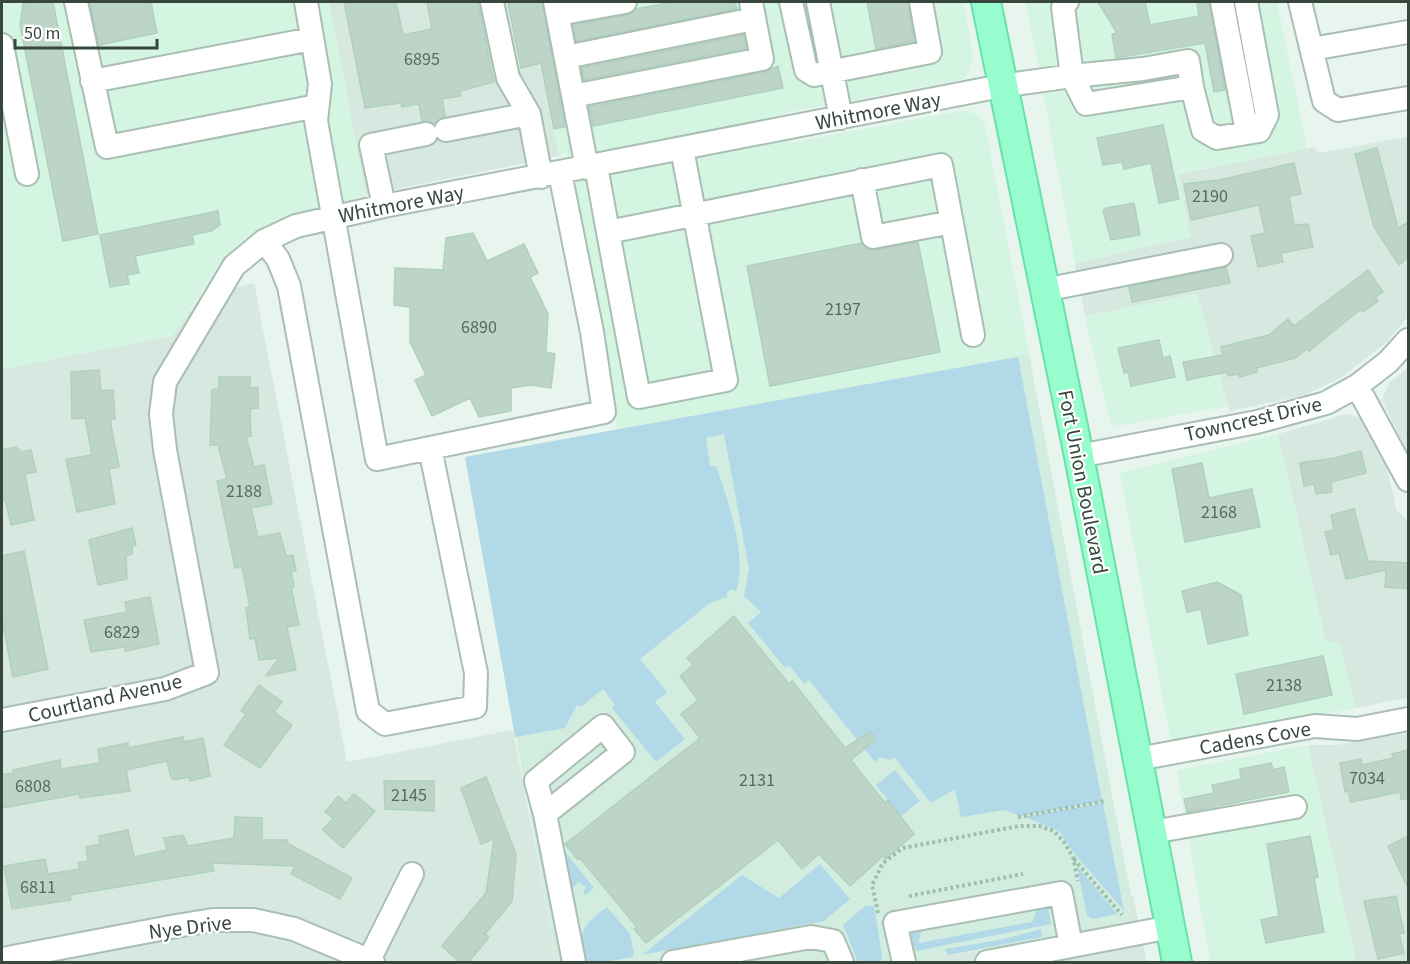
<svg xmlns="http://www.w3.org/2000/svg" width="1410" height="964" font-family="'Source Sans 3',sans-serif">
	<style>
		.residential { fill: #d6e8df }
		.commercial { fill: #d3f5e1 }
		.education { fill: #d2ede0 }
		.green { fill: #b1d9e8 }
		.building { fill: #bdd5c8; stroke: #b1d0be; stroke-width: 1.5 }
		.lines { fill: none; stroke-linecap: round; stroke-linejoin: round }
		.minor-casing { stroke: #aabfb4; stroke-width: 26 }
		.major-casing { stroke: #67e3a7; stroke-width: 32 }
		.path { stroke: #9cc1ad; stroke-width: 4; stroke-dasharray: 3 3; stroke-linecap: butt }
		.minor { stroke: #fff; stroke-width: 22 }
		.major { stroke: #97fdce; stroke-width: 28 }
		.labels { text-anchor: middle; stroke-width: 4.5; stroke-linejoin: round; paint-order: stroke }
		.number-label { font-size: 18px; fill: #586a60 }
		.street-label { font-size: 21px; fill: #37473e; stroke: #fff }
	</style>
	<rect width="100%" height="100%" fill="#e8f4ee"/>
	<path class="residential" d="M329 2H529L559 156 366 195Z
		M1408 137V316L1388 341 1339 379 1302 396 1229 411 1197 294 1085 316 1075 263 1190 237 1179 174 1315 147 1317 153Z
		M254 283 347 762 513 730 557 962H2V369L172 336 201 296Z
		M1408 368V454L1382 400 1389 383Z
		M1347 414 1360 418 1372 431 1385 460 1397 511 1408 521V698L1355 708 1339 642 1326 643 1278 434Z
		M1408 733V962H1356L1308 745H1337Z
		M1131 896H1133L1147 962H915L1121 923 1128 913Z"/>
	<path class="commercial" d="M2 2H329L366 195 301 212 248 235 218 265 173 336 2 369Z
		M529 2H964L973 55 970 70 963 79 785 113 789 143 966 110 979 116 985 124 1029 354 618 429 576 196 567 154 559 155Z
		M1026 2H1277L1307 149 1179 173 1190 237 1075 263Z
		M1197 294 1227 406 1117 426 1110 422 1085 316Z
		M1278 434 1326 643 1339 641 1355 708 1171 743 1120 473Z
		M1308 745 1356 962H1210L1177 770Z"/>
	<path class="education" d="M1029 354 1131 896 1128 913 1121 923 915 962H557L465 457Z"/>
	<path class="green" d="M1018 357 1102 801 1021 816 1004 810 961 817 955 789 931 803 894 757 890 760 880 757 875 762 809 680 804 684 790 666 785 668 748 623 761 612 744 596 749 569 724 434 706 438 710 466H716C728 500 748 557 736 592L733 589 727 592V597L710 603 640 659 667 692 655 702 685 739 656 762 612 708 615 705 603 689 581 707 577 705 565 728 515 737 465 457Z
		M895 770 920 801 901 816 876 785Z
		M1103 803 1124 911 1075 854 1059 831 1024 817Z
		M563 849 594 888 585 895 583 894 586 887 578 882 572 889Z
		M820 864 850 899 824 921 642 955 742 875 779 898Z
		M1077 866 1117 914 1093 919 1087 916Z
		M1039 905 1048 909 1051 924 916 951 910 935 913 929 922 930 918 943 1032 922Z
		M865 906H873L875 911 882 956 881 961 858 962 843 925Z
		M607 907 630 934 634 954 632 957 605 962H586C576 931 583 925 607 907Z
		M1041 929 1042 937 948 955 945 949 1004 939Z"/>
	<path class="building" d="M36 2H53L98 234 63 241 20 25 23 4Z
		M90 2H151L157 33 99 45Z
		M344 2H396L403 35 432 29 427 2H478L494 82 460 91 461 96 442 99 445 116 434 124 422 121 419 104 402 107 401 103 365 108Z
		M508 2H542L565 127 554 129 541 63 521 68Z
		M673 2H735L737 9 576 41 573 25 627 15 636 9Z
		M867 2H908L914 41 876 49Z
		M1098 2H1145L1150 25 1199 16 1197 3 1209 2 1225 90 1214 92 1205 43 1116 58 1112 34 1117 33Z
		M744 35 746 48 584 80 581 68Z
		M778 66 783 88 593 126 589 107 765 72Z
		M1163 125 1179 199 1159 203 1151 163 1124 169 1122 162 1103 165 1097 138Z
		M1377 148 1398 228 1408 222V258L1399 265 1374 227 1355 154Z
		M1294 163 1301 194 1289 196 1294 225 1308 224 1313 247 1281 253 1283 262 1258 267 1251 236 1265 233 1259 205 1191 220 1184 184 1219 180Z
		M1134 203 1140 235 1111 240 1103 211 1106 208Z
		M218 211 220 225 211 231 192 235 194 244 135 256 139 273 127 275 129 284 110 287 100 235Z
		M473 233 487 261 524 244 538 273 530 277 548 314 546 352 555 354 551 388 531 385 511 388V411L479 417 470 398 432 416 415 380 426 375 410 342V307L394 305 395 268 443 270 446 238Z
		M918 242 940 352 770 386 747 266 861 243 868 249 875 250Z
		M1226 267 1230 283 1132 302 1129 287Z
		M1368 270 1383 292 1375 297 1378 301 1363 312 1361 309 1309 351 1307 349 1295 358 1256 368 1257 372 1240 377 1239 374 1228 376 1227 372 1187 380 1183 362 1223 355 1221 347 1269 335 1288 319 1294 326Z
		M1159 340 1163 358 1170 356 1175 377 1131 386 1128 372 1124 373 1118 348Z
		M99 370 101 391 113 390 115 419 110 420 119 467 109 469 115 504 77 512 66 459 92 455 85 418 72 419 71 372Z
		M219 377H250V388L258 387V408L250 409 251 436H246L254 467 264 465 272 504 251 508 258 537 280 533 286 556 293 555 296 571H291L294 587H291L299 625 287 627 296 670 266 676 279 658 259 660 255 638 250 639 246 608 250 607 242 567 235 568 217 481 227 479 218 445H210L212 390 219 388Z
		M16 447 21 452 31 450 36 472 25 474 34 520 11 525 5 499 2 500V450Z
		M1361 451 1366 473 1331 482 1332 492 1316 494 1314 484 1304 486 1300 463 1335 458Z
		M1202 463 1209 498 1252 489 1260 527 1185 542 1172 469Z
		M1354 509 1368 561 1408 563V589L1385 587 1386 570 1346 579 1339 553 1331 555 1325 532 1334 530 1331 515Z
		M132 528 136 545 132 546V554L126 556 127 579 98 585 89 540Z
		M24 551 48 669 13 677 2 618V556Z
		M1217 582 1241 595 1248 635 1208 644 1201 609 1187 612 1182 591Z
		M150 597 159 644 125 651 124 647 91 652 84 620 127 612 125 602Z
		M734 616 789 684 792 681 845 748 870 732 876 739 851 760 885 803 888 800 914 834 886 859 883 856 850 886 819 854 802 869 778 840 646 943 634 929 637 927 580 858 578 860 565 844 700 738 681 714 698 700 680 676 693 665 687 658Z
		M1323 656 1332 695 1244 714 1236 674Z
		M259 685 282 702 274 712 292 725 260 768 224 745 246 714 241 711Z
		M183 737 184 742 203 738 210 776 190 781 189 777 174 780 171 778 167 761 126 770 130 791 80 798 79 794 2 808V775L14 773 13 770 60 760 61 769 100 763 98 749 128 743V748Z
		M1408 750V799H1401L1400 792 1351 802 1348 791 1345 792 1340 763 1361 759 1362 765 1393 758 1392 754Z
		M1271 763 1273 770 1284 767 1289 792 1187 812 1184 799 1214 793 1212 785 1241 779 1240 769Z
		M486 777 516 854 512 901 485 934 489 937 468 963H460L442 946 486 893 494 839 481 844 461 788Z
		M384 781H434V811L385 809Z
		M354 794 375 811 343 848 323 830 333 818 325 812 338 796 346 803Z
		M235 817 262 818V840H287V843L352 878 340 899 291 874 295 866 212 863 214 871 70 895 71 900 12 909 4 866 45 859 48 874 80 869 78 863 88 861 86 847 100 844 99 836 128 830 134 857 167 850 164 838 183 835 188 846 234 838Z
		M1310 836 1318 877 1314 878 1324 932 1266 943 1261 920 1279 916 1267 844Z
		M1408 836V888L1388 846Z
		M1396 896 1404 933 1399 934 1404 953 1378 959 1364 901Z"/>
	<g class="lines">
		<defs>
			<path id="minor" d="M76 2 107 147 317 106
				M306 2 320 84 316 121 377 459 604 412 592 332 560 173
				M492 2 508 78 529 114
				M555 2 587 168
				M791 2 806 70 814 75 930 52 921 2
				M818 2 841 118
				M1067 2 1063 7 1072 76 1143 69 1188 61 1192 87
				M1222 2 1247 132
				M1300 2 1324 101 1338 110 1408 98
				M558 14 625 2
				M2 45 27 174
				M1312 49 1408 32
				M566 57 754 19
				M92 81 312 39
				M573 96 762 59 751 2
				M446 130 529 114 541 177
				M682 149C697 226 711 303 726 380L639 397 608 232 941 165 973 335
				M596 166 608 232
				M862 180 873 237 952 222
				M384 206 371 145 426 134
				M264 241 278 259 289 286 368 711 385 724 475 707 476 673 430 448
				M1044 290 1221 255
				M1357 386 1408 480
				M1079 456 1257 422 1326 403 1357 386 1388 362 1408 340
				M2 720 165 689 207 673 165 450 161 414 165 382 234 266 264 241 296 226 384 206 1001 86 1072 76 1086 104 1192 87 1203 130 1217 138 1259 131 1267 115 1246 2
				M1138 759 1315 726 1357 729 1408 719
				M545 814 623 752 603 726 536 781 545 814 574 962
				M1152 832 1295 807
				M2 959 176 926 213 920H253L294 929 373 962
				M369 960 412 874
				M673 962 811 937 833 941 842 962
				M904 962 895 923 1061 893 1071 946
				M987 962 1171 927"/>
			<path id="major" d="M986 2 1079 456 1177 962"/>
		</defs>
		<use href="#minor" class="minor-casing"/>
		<use href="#major" class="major-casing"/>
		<path class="path" d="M1018 817 1105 801
			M1074 859 1122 915
			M909 896 1023 874
			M878 913 872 885 883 863 903 848 1019 826H1039L1054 831 1064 842 1073 857 1078 881"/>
		<use href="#minor" class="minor"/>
		<use href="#major" class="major"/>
	</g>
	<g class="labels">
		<g class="number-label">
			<text x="422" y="65">6895</text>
			<text x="1210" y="202">2190</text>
			<text x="843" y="315">2197</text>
			<text x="479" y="333">6890</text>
			<text x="244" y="497">2188</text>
			<text x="1219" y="518">2168</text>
			<text x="122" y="638">6829</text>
			<text x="1284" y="691">2138</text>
			<text x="1367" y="784">7034</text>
			<text x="757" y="786">2131</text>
			<text x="33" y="792">6808</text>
			<text x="409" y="801">2145</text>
			<text x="38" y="893">6811</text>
		</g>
		<g class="street-label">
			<text transform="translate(878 111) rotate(-11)" y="7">Whitmore Way</text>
			<text transform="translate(401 204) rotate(-11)" y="7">Whitmore Way</text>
			<text transform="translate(1253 419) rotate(-13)" y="7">Towncrest Drive</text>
			<text transform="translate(1083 482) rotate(79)" y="7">Fort Union Boulevard</text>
			<text transform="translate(105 698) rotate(-13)" y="7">Courtland Avenue</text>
			<text transform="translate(1255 738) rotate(-10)" y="7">Cadens Cove</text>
			<text transform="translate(190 927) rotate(-7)" y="7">Nye Drive</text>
		</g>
	</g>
	<rect width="1410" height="964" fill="none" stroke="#37473e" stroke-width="6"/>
	<path d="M15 39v9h142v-9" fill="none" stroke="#37473e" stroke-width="3"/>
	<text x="24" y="39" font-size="18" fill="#37473e" stroke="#ffffff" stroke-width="4.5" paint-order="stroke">50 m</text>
</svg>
